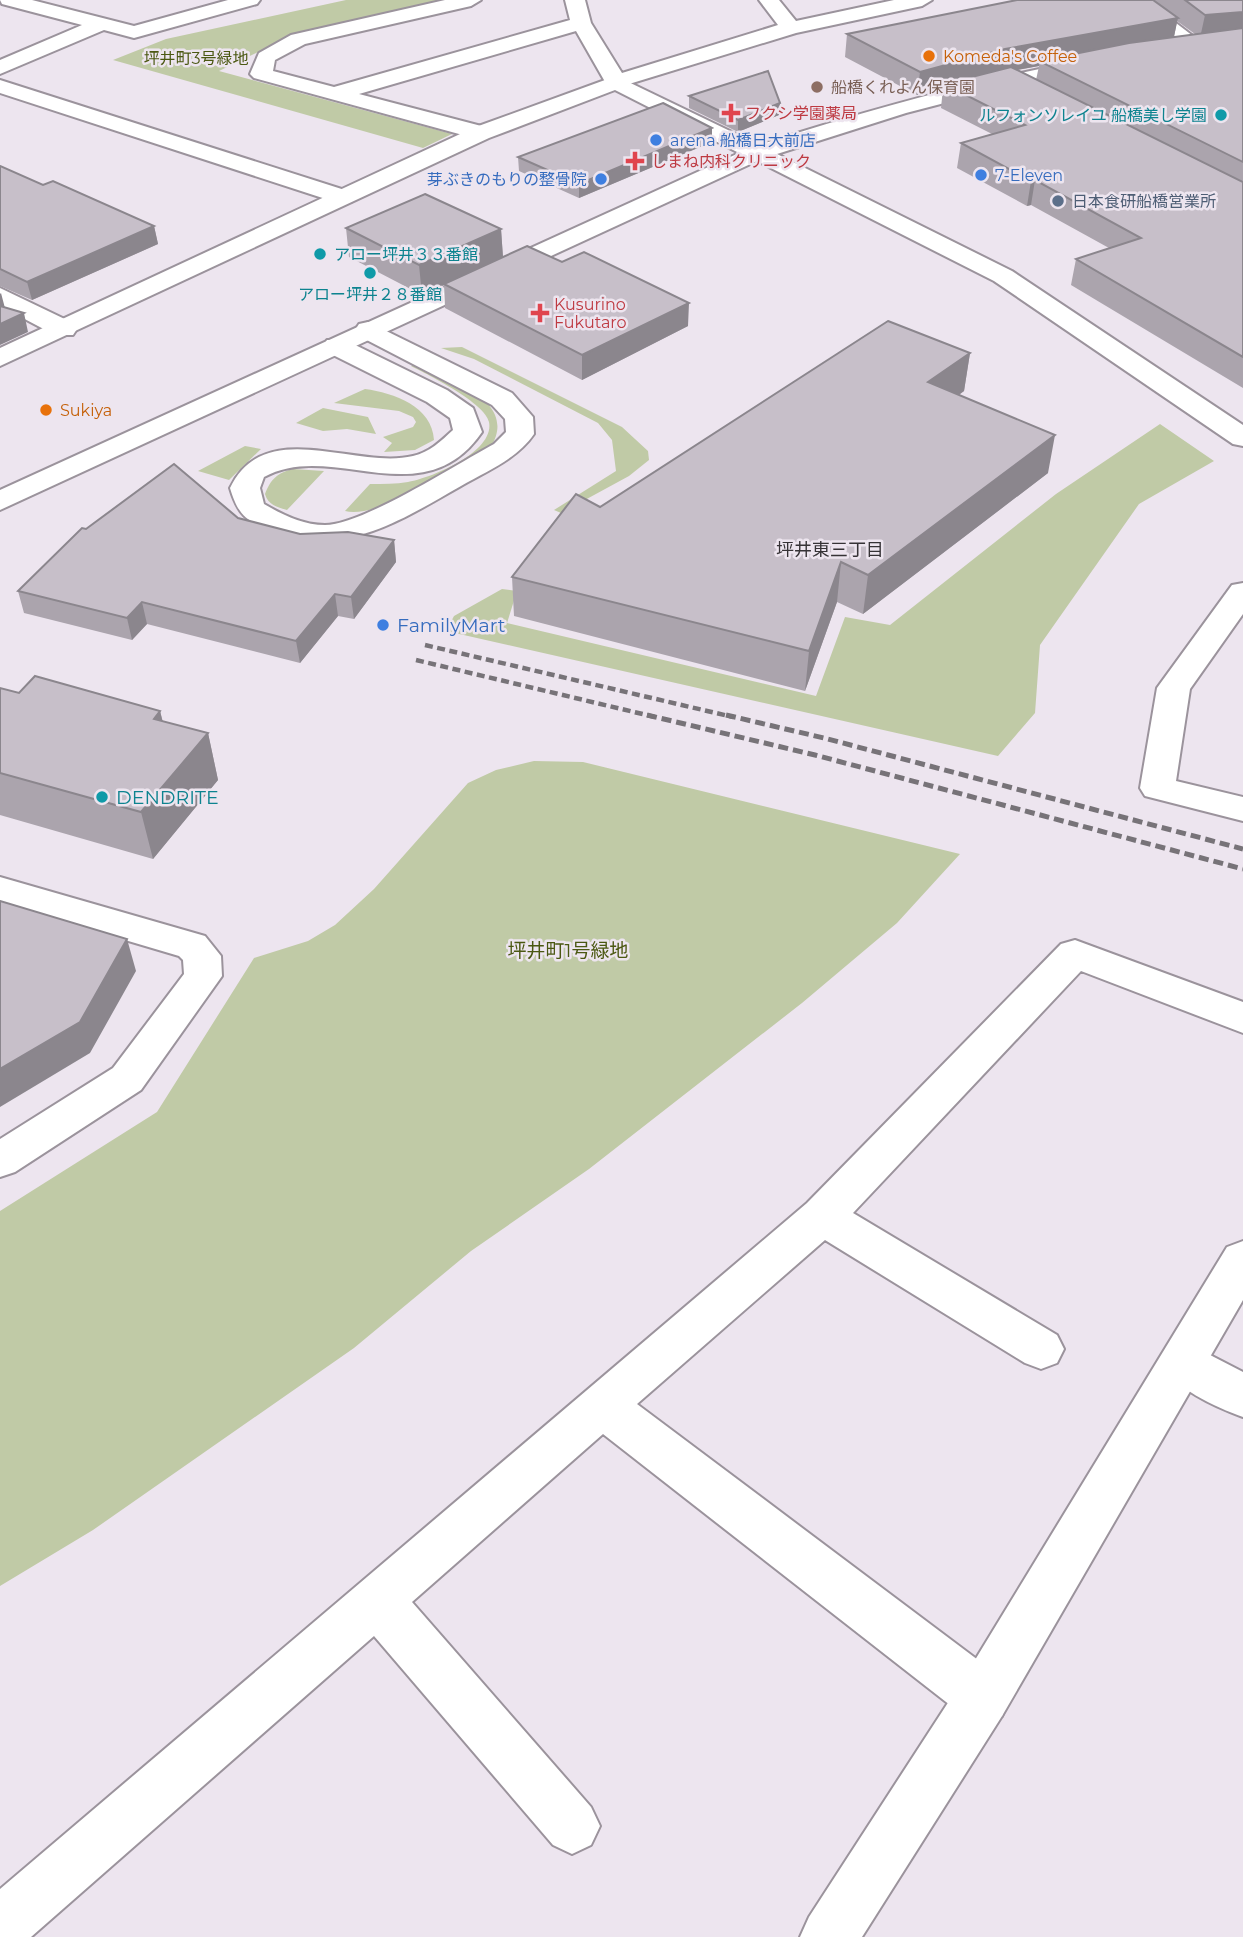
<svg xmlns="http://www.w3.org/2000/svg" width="1243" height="1937" font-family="Montserrat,'Noto Sans JP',sans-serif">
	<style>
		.green { fill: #c0caa6 }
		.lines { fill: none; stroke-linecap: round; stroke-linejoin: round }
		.minor-casing { stroke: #9b939c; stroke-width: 4 }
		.tertiary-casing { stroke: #9b939c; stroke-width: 4 }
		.minor { fill: #fff; fill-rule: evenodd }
		.tertiary { fill: #fff; fill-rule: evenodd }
		.rail-far1 { stroke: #777378; stroke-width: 4.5; stroke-dasharray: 8 4.5; stroke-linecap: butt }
		.rail { stroke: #777378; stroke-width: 5; stroke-dasharray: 10 5; stroke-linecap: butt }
		.wall { fill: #aba4ad; fill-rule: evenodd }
		.shaded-wall { fill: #8b868d }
		.building { fill: #c7bfc9; stroke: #8b868d; stroke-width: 2 }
		.food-dot { fill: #e8710a; stroke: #ede5ef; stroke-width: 2.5 }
		.education-dot { fill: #8d6e63; stroke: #ede5ef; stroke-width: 2.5 }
		.health-dot { fill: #e0444e; stroke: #ede5ef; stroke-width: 2.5 }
		.culture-dot { fill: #0f9aa8; stroke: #ede5ef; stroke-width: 2.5 }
		.shop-dot { fill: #3f7fe0; stroke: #ede5ef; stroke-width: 2.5 }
		.service-dot { fill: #5c6f8a; stroke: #ede5ef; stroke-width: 2.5 }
		.labels { text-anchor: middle; stroke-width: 5; stroke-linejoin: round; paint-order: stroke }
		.far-food-label { font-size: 16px; fill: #c56008; stroke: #ede5ef; text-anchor: start }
		.far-park-label { font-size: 16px; fill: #4b5812; stroke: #ede5ef }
		.far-education-label { font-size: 16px; fill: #785e54; stroke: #ede5ef; text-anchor: start }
		.far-health-label { font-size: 16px; fill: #be3a42; stroke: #ede5ef; text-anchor: start }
		.far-culture-label { font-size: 16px; fill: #0d838f; stroke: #ede5ef; text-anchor: end }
		.far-shop-label { font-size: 16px; fill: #366cbe; stroke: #ede5ef; text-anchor: start }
		.far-service-label { font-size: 16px; fill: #4e5e75; stroke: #ede5ef; text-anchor: start }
		.far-neighbourhood-label { font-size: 18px; fill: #363336; stroke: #ede5ef }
		.shop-label { font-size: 19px; fill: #366cbe; stroke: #ede5ef; text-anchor: start }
		.culture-label { font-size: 19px; fill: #0d838f; stroke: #ede5ef; text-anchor: start }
		.park-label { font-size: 19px; fill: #4b5812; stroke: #ede5ef }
	</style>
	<rect width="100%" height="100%" fill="#ede5ef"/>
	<path class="green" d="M346 0H452L293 35 219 71 452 134 423 148 113 60 166 39Z
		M462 347 622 427 648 451 649 460 629 476 561 513 554 510 616 471 612 440 598 423 474 359 441 348Z
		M419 362C452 381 520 402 490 448 458 466 379 520 345 511L370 484C383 484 396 484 408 482 431 478 495 452 489 422 485 403 429 375 411 366Z
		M365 389C394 393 432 406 434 440L415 450 384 452 392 443 383 437 413 427 416 422 413 417 399 411 334 403Z
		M323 408 368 417 376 434 347 429 323 431 296 423Z
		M1160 424 1214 461 1139 504 1040 645 1035 713 998 756 446 631 454 616 502 589 517 591 507 623 816 696 845 617 890 625 1056 494Z
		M245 446 261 449 229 480 198 471Z
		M293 469 324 471 287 510C277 507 268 505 265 494 271 479 277 473 293 469Z
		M534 761 583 762 960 854 897 923 802 1003 589 1169 471 1251 354 1348 93 1530 0 1586V1211L157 1112 254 958 308 941 335 925 374 889 468 783 496 770Z"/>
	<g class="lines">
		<defs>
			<path id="minor" d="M0 0H32L134 26 228 0H260L257 4 134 38 104 30 0 74V60L82 25 2 4Z
				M445 0H481L471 6 305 44 275 60 273 71 334 87 570 20 565 0H585L591 23 622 73 778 25 759 0H779L796 21 894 0H932L922 6 796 33 616 88 608 87 576 31 359 94 489 128 492 133 481 140 254 78 250 74 259 53 291 35Z
				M1123 0H1146L1206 46 1203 50H1189Z
				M0 80 351 192 355 197 351 202H335L0 93Z
				M0 288 73 323 77 329 73 335H55L0 306Z
				M368 322 512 393 533 417 534 434C517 459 487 471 461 486 401 520 343 559 272 531 246 521 238 515 230 488 265 415 355 470 413 456 430 452 441 441 453 430L450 418 427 402 327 352 323 346 327 340H345L447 390 473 408 482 432C423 518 332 439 264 477L260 488 264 504C283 515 303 525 325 525 362 525 457 464 494 444L506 432 505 419 492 405 359 336 355 330 359 324Z
				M1243 583V614L1190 689 1176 781 1243 797V821L1145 796 1140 788 1157 688 1232 585Z
				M1075 940 1243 1002V1033L1081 971 853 1213 1057 1335 1064 1349 1057 1363 1041 1369 1025 1363 825 1240 637 1404 1002 1678 1009 1697 1002 1716 983 1723 964 1716 603 1434 412 1602 591 1807 600 1826 591 1845 572 1854 553 1845 374 1636 31 1937H0V1889L807 1203 1061 944Z
				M1183 1341 1243 1372V1417C1215 1407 1173 1388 1160 1361L1167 1347Z"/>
			<path id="tertiary" d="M1089 59 1099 65 1096 69 1010 86 906 113 777 154 1012 271 1243 425V446L1233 444 994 281 757 161 0 510V490L739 153 615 90 489 138 0 366V348L473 128 616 76 759 145C868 110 976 80 1089 59Z
				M0 877 205 936 221 956 222 976 141 1090 15 1172 0 1177V1139L113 1068 184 974 183 960 179 956 0 903Z
				M1243 1241V1300L1002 1716 862 1937H800L809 1917 964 1678 1227 1247Z"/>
		</defs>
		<use href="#minor" class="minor-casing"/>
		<use href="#tertiary" class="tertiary-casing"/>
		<use href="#minor" class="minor"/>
		<use href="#tertiary" class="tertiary"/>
		<path class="rail-far1" d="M425 645 733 717
			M416 660 655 717"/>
		<path class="rail" d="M647 715 815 755 1243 869
			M726 715 824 738 1243 849"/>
	</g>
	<path class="wall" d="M1017 0H1243V388L1071 285 1076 259 1109 248 1031 205 1027 206 957 168 961 143 992 134 941 108 943 88 917 95 845 57 847 34ZM1177 21 1195 34 1174 37ZM1039 66 1036 80 1016 70Z
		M689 96 779 115 738 132 689 108Z
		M712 128V142L579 198 519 171 518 157Z
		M0 166 43 185 154 226 158 244 32 300 0 286Z
		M346 228 501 229 503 257 562 262 688 326 582 380 445 308 444 285 422 295 349 257Z
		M970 353 964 391 959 395 1048 473 863 614 837 602 805 691 514 616 512 577 600 507Z
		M238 518 300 534 394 540 396 562 354 619 338 616 300 663 147 624 132 640 24 613 18 591 86 529Z
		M0 688 19 693 160 711 163 722 208 733 218 780 153 859 0 815Z"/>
	<path class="shaded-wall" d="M1243 12V34L1200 38 1205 15Z
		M1178 18 1173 41 1039 61V66L944 84 943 88 917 95 920 72 1005 49Z
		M780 103 779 115 738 132V120Z
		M712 128V142L579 198V184Z
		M1035 180 1031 205 1027 206 1031 181Z
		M154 226 158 244 32 300 27 282Z
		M501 229 503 258 422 295 419 265Z
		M1 293 6 312 0 315V294Z
		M689 303 688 326 582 380V355Z
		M24 313 28 332 0 345V324Z
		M970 353 964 391 923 420 928 382Z
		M1055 435 1048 473 863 614 868 575Z
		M394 540 396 562 354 619 351 597Z
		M841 562 837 602 805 691 809 651Z
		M335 594 338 616 300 663 296 641Z
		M142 602 147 624 132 640 127 618Z
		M160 711 171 757 154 719Z
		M208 733 218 780 153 859 141 812Z
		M127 939 136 971 90 1053 0 1107V1069Z"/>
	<path class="building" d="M1017 0H1153L1178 18 1005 49 920 72 847 34Z
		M1185 0H1243V12L1205 15Z
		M1243 28V162L1039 61 1129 43Z
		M1011 67 1243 182V357L1076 259 1141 238 1035 180 1031 181 961 143 1025 125 944 84Z
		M768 71 780 103 738 120 689 96Z
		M663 103 712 128 579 184 518 157Z
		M0 166 43 185 53 181 154 226 27 282 0 269Z
		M425 194 501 229 419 265 346 228Z
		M527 246 562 262 584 252 689 303 582 355 444 284Z
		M0 306 24 313 0 324Z
		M888 321 970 353 928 382 1055 435 868 575 841 562 809 651 512 577 576 494 600 507Z
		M174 464 238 518 300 534 348 532 394 540 351 597 335 594 296 641 142 602 127 618 18 591 82 528 86 529Z
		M35 676 160 711 154 719 208 733 141 812 0 773V688L19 693Z
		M0 901 127 939 80 1022 0 1069Z"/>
	<g class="food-dot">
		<circle cx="929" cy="56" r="7"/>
		<circle cx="46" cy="410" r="7"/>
	</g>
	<circle class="education-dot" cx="817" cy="87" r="7"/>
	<g class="health-dot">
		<path d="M727.5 102.5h7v7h7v7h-7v7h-7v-7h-7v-7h7z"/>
		<path d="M631.5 150.5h7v7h7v7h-7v7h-7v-7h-7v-7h7z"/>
		<path d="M536.5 302.5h7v7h7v7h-7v7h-7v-7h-7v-7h7z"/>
	</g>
	<g class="culture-dot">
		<circle cx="1221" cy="115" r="7"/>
		<circle cx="320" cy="254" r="7"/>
		<circle cx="370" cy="273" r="7"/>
		<circle cx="102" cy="797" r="7"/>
	</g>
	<g class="shop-dot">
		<circle cx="656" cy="140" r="7"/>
		<circle cx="981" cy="175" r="7"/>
		<circle cx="601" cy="179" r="7"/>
		<circle cx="383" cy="625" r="7"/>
	</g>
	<circle class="service-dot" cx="1058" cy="201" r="7"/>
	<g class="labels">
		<g class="far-food-label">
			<text x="943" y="62">Komeda's Coffee</text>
			<text x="60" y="416">Sukiya</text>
		</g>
		<g class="far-park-label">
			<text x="196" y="64">坪井町3号緑地</text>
		</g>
		<g class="far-education-label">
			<text x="831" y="93">船橋くれよん保育園</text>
		</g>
		<g class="far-health-label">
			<text x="745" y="119">フクシ学園薬局</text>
			<text x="651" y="167">しまね内科クリニック</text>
			<text x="554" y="310">Kusurino<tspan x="554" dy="18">Fukutaro</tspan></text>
		</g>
		<g class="far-culture-label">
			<text x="1207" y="121">ルフォンソレイユ 船橋美し学園</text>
			<text x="334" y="260" text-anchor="start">アロー坪井３３番館</text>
			<text x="370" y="300" text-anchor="middle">アロー坪井２８番館</text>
		</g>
		<g class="far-shop-label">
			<text x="670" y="146">arena 船橋日大前店</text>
			<text x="995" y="181">7-Eleven</text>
			<text x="587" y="185" text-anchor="end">芽ぶきのもりの整骨院</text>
		</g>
		<g class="far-service-label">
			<text x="1072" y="207">日本食研船橋営業所</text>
		</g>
		<g class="far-neighbourhood-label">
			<text x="830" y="556">坪井東三丁目</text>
		</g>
		<g class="shop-label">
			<text x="397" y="632">FamilyMart</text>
		</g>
		<g class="culture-label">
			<text x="116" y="804">DENDRITE</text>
		</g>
		<g class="park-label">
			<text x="568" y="957">坪井町1号緑地</text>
		</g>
	</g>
</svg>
